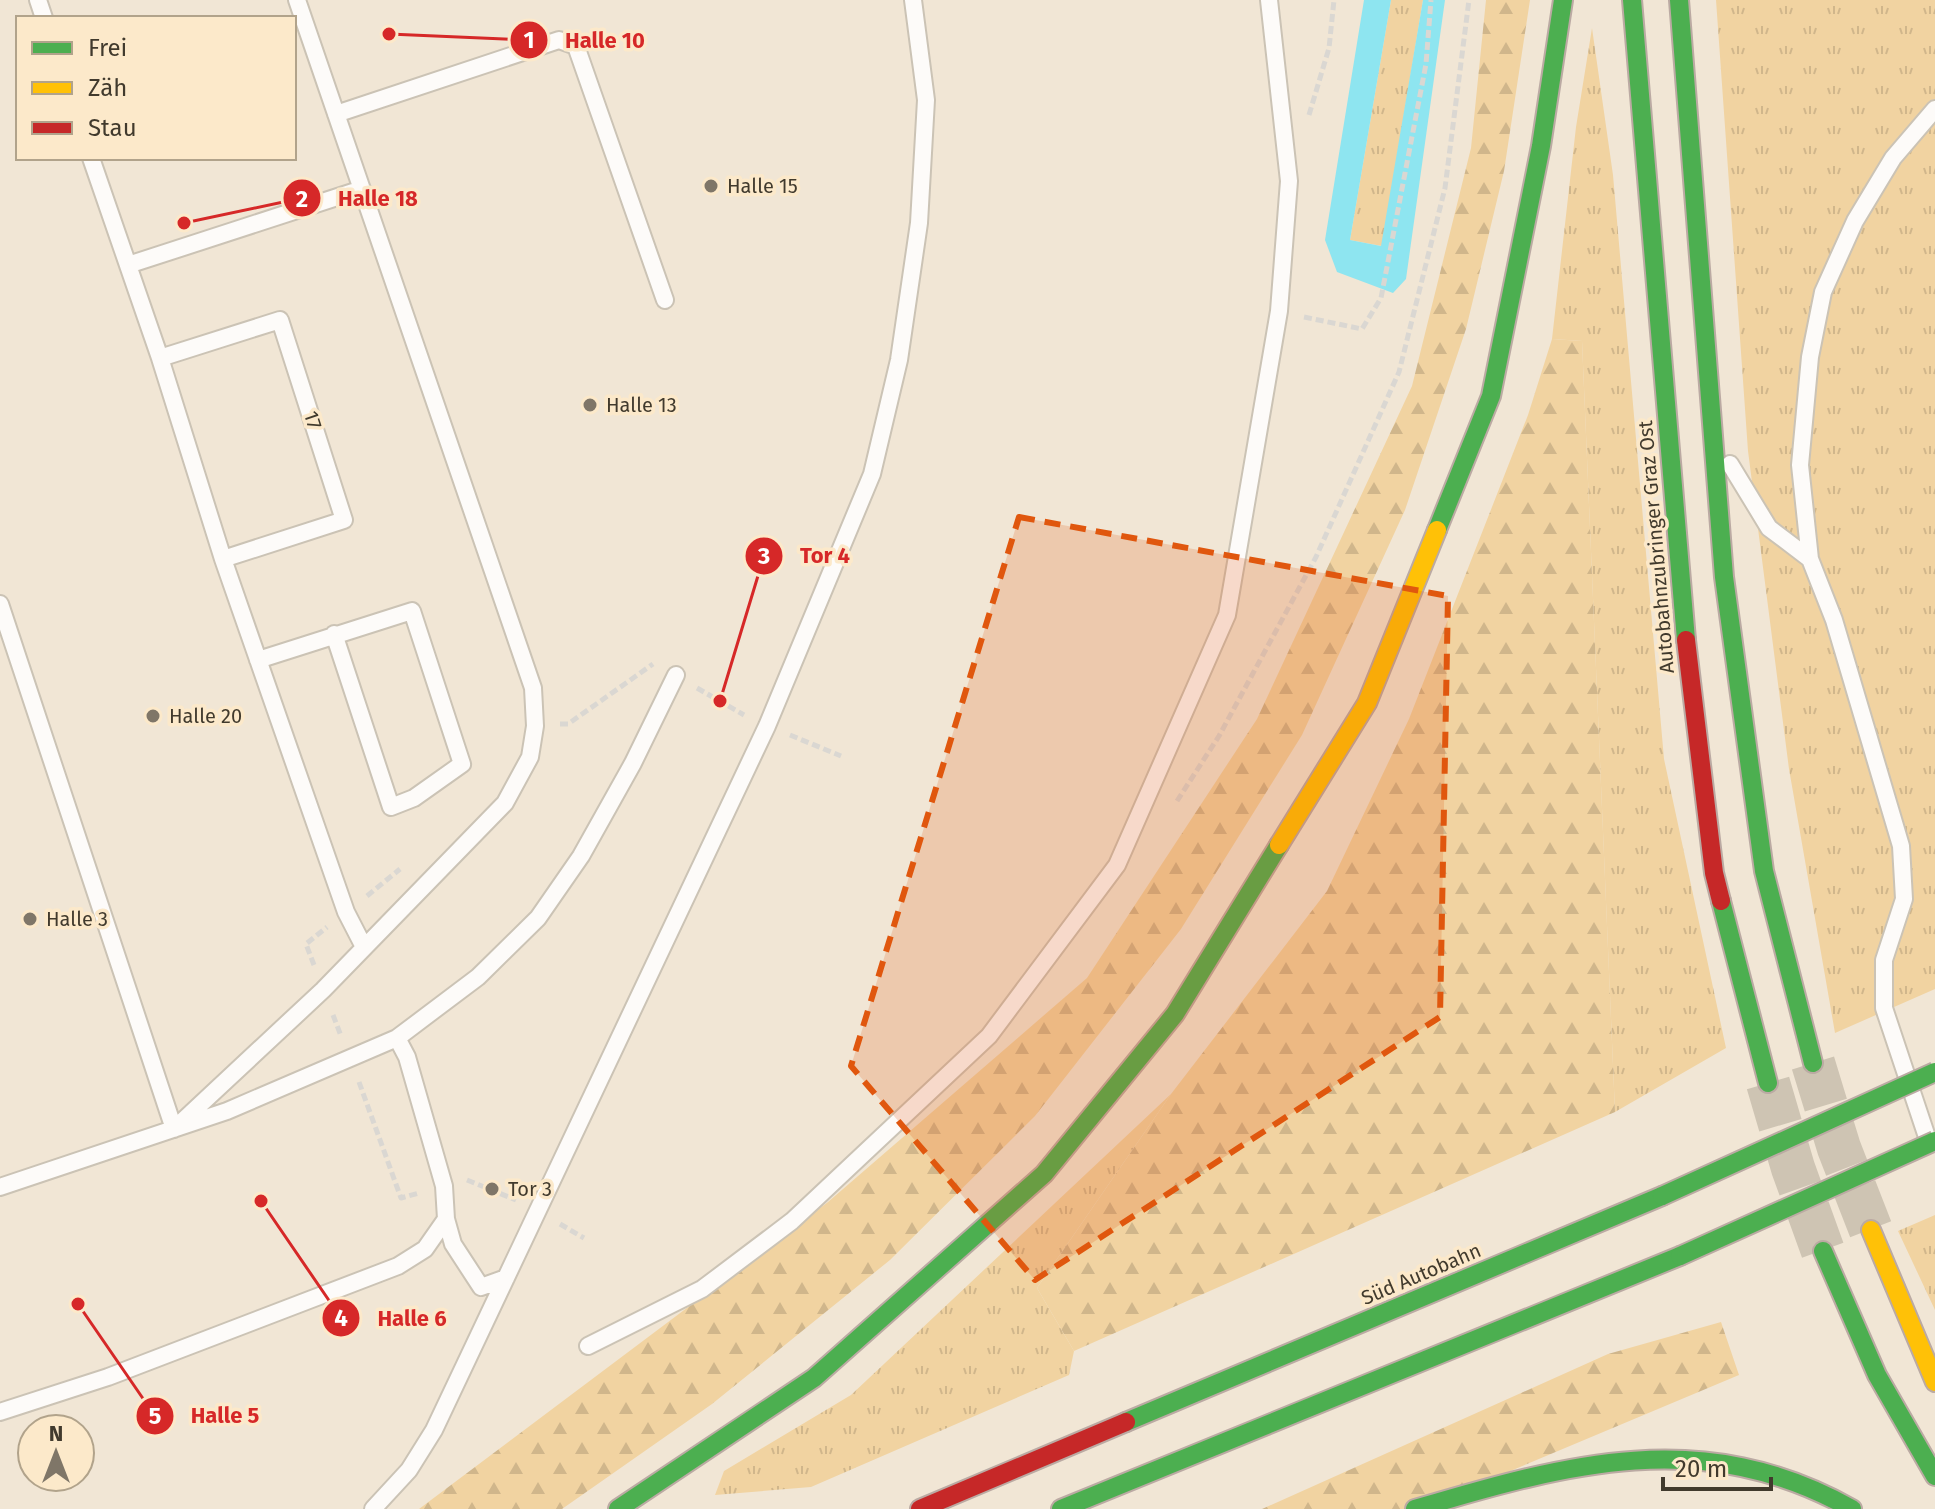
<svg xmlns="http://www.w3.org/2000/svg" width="1935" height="1509" font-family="'Fira Sans',sans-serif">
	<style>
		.grass { fill: url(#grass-tufts) }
		.forest { fill: url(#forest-firs) }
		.water { fill: #8ee5f0 }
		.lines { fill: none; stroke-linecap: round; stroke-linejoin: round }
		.highway-tunnel { stroke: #cec4b3; stroke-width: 44; stroke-dasharray: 44 22; stroke-linecap: butt }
		.lane-casing { stroke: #cbc3b5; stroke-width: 20 }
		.fast-casing { stroke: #bbaaa3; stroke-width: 22 }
		.slow-casing { stroke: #bbaaa3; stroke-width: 22 }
		.jam-casing { stroke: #bbaaa3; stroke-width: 22 }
		.path { stroke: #dad7d2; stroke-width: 5; stroke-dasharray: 8 4; stroke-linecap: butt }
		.lane { stroke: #fdfbf9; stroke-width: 16 }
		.fast { stroke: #4caf50; stroke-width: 18 }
		.slow { stroke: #ffc107; stroke-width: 18 }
		.jam { stroke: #c62828; stroke-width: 18 }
		.fast-bridge-casing { stroke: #bbaaa3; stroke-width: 22; stroke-linecap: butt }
		.fast-bridge { stroke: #4caf50; stroke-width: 18 }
		.marked { fill: #e0570e; fill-opacity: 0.2; stroke: #e0570e; stroke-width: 6; stroke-dasharray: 16 10; stroke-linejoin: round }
		.poi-dot { fill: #7f7668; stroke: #fce9ca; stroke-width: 3 }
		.labels { text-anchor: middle; stroke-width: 7; stroke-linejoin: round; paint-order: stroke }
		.poi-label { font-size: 20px; fill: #413a2d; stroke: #fce9ca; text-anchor: start }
		.street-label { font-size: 20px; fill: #413a2d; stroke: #fce9ca }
		.leader { fill: none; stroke: #d62828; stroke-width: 3 }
		.callout-dot { fill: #d62828; stroke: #fce9ca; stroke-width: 3 }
		.mark-label { font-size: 24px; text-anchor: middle; font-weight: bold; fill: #fff }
		.callout-label { font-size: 22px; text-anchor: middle; font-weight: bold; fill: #d62828; stroke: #fce9ca; stroke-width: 7; stroke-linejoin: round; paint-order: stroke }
	</style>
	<defs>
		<pattern id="grass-tufts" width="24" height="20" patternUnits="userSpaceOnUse" patternTransform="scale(2)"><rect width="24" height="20" fill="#f1d3a1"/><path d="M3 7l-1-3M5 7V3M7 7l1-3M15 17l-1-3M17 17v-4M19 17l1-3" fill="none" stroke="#d0b68b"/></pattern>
		<pattern id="forest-firs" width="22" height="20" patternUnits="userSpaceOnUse" patternTransform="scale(2)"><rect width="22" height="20" fill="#f1d3a1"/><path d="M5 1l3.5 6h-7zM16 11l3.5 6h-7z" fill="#d0b68b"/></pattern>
	</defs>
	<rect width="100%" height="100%" fill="#f1e6d5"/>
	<path class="grass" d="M1391 0H1423L1382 246 1350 240Z
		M1716 0H1935V989L1835 1033 1789 769 1748 451Z
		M1592 28 1613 175 1664 759 1726 1048 1615 1112 1582 341 1552 339 1576 127Z
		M1171 1094 1037 1288 1074 1351 1069 1375 811 1487 715 1495 724 1471 851 1395Z
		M1935 1215V1310L1898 1231Z"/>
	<path class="forest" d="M1486 0H1530L1504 171 1466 329 1405 510 1302 735 1181 929 1035 1116 890 1260 712 1404 562 1509H419L828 1202 1087 978 1257 719 1412 386 1471 148Z
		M1552 339 1582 341 1615 1112 1074 1351 1037 1288 1171 1094 1327 891 1409 719 1528 415Z
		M1721 1322 1739 1375 1420 1509H1262L1608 1354Z"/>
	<path class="water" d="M1364 0H1391L1350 240 1381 246 1423 0H1445L1406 279 1393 293 1337 272 1325 240Z"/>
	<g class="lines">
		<path class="highway-tunnel" d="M1813 1063 1839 1148 1871 1230
			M1768 1083 1793 1168 1823 1251"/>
		<defs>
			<path id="lane" d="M38 0 44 18
				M336 114 559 40 576 46 665 300
				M91 158 160 358 223 559 346 912 364 947
				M128 265 362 189
				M160 358 280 320 344 520 223 559
				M1730 464 1769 528 1810 559
				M0 604 174 1129 323 990 505 803 530 757 535 726 533 688 297 0
				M258 660 412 611 462 764 414 798 391 807 334 634
				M397 1038 407 1057 444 1186 446 1219 453 1244 481 1287 506 1278
				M1929 1143 1884 1008V960L1904 899 1901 846 1834 620 1810 559 1800 465 1810 357 1823 292 1855 221 1893 158 1935 109
				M0 1187 227 1111 397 1038 478 977 538 918 581 856 633 763 676 675
				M588 1346 702 1289 792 1221 989 1036 1117 865 1227 615 1279 311 1289 181 1269 0
				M0 1412 108 1377 398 1266 425 1249 446 1219
				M373 1509 409 1470 434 1430 767 726 872 474 899 360 919 223 926 100 913 0"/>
			<path id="fast" d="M1632 0 1686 640
				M1679 0 1724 577 1764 871 1813 1063
				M1437 530 1491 396 1541 146 1563 0
				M1721 901 1768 1083
				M1823 1251 1877 1375 1935 1476
				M1126 1422 1662 1196
				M618 1509 814 1378 1044 1174 1175 1014 1279 845
				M1061 1509 1680 1256
				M1415 1509C1567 1464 1703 1425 1852 1509"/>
			<path id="slow" d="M1279 845 1367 703 1437 530
				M1871 1230 1935 1382"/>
			<path id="jam" d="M1686 640 1714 873 1721 901
				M920 1509 1126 1422"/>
		</defs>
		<use href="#lane" class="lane-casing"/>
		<use href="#fast" class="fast-casing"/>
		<use href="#slow" class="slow-casing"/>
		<use href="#jam" class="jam-casing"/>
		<path class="path" d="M1309 115 1329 48 1334 0
			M1304 317 1362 329 1381 298 1426 64 1431 0
			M697 688 744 715
			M560 724H568L653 664
			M790 735 841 756
			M1177 801 1219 736 1316 557 1399 372 1445 188 1469 0
			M367 896 400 869
			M314 965 306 944 327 927
			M333 1015 341 1036
			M359 1082 401 1198 419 1193
			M467 1180 516 1200
			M560 1224 584 1238"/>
		<use href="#lane" class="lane"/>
		<use href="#fast" class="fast"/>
		<use href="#slow" class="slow"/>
		<use href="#jam" class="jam"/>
		<defs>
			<path id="fast-bridge" d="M1662 1196 1935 1072
				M1680 1256 1935 1141"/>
		</defs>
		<use href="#fast-bridge" class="fast-bridge-casing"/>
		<use href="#fast-bridge" class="fast-bridge"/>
	</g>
	<path class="marked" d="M1019 517 1448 596 1440 1017 1035 1280 851 1066Z"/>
	<g class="poi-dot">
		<circle cx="711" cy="186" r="8"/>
		<circle cx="590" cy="405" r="8"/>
		<circle cx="153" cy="716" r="8"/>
		<circle cx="30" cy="919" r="8"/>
		<circle cx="492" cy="1189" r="8"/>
	</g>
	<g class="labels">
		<g class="poi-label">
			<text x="727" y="193">Halle 15</text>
			<text x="606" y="412">Halle 13</text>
			<text x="169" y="723">Halle 20</text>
			<text x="46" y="926">Halle 3</text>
			<text x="508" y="1196">Tor 3</text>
		</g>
		<g class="street-label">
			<text transform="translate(313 420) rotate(72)" y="7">17</text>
			<text transform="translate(1656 547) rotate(-95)" y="7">Autobahnzubringer Graz Ost</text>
			<text transform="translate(1421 1274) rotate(-23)" y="7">Süd Autobahn</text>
		</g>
	</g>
	<path class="leader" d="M389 34L529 40M184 223L302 198M720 701L764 556M261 1201L341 1318M78 1304L155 1416"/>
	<g class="callout-dot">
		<circle cx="389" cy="34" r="8"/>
		<circle cx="184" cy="223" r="8"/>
		<circle cx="720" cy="701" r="8"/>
		<circle cx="261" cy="1201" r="8"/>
		<circle cx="78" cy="1304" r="8"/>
		<circle cx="529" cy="40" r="20"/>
		<circle cx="302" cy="198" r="20"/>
		<circle cx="764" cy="556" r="20"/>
		<circle cx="341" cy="1318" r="20"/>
		<circle cx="155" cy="1416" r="20"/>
	</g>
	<g class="mark-label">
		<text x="529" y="48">1</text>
		<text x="302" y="207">2</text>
		<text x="764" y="564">3</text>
		<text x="341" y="1326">4</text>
		<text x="155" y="1424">5</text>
	</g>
	<g class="callout-label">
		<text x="605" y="48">Halle 10</text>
		<text x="378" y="206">Halle 18</text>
		<text x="825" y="563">Tor 4</text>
		<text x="412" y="1326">Halle 6</text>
		<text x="225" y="1423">Halle 5</text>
	</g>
	<rect x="16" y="16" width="280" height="144" fill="#fce9ca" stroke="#b1a38b" stroke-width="2"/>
	<rect x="32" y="42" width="40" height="12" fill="#4caf50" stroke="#b1a38b" stroke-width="2"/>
	<text x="88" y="56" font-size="24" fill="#413a2d">Frei</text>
	<rect x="32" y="82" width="40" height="12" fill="#ffc107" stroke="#b1a38b" stroke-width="2"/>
	<text x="88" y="96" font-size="24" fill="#413a2d">Zäh</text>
	<rect x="32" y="122" width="40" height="12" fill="#c62828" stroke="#b1a38b" stroke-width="2"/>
	<text x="88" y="136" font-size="24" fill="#413a2d">Stau</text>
	<g transform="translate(56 1453)"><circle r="38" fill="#fce9ca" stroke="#b1a38b" stroke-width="2"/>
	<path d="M0-6L14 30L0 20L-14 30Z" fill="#7f7668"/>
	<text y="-12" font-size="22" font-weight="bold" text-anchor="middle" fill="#413a2d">N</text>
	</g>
	<path d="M1663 1477v12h108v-12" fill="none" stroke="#413a2d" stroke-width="4"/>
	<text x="1675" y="1477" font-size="24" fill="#413a2d" stroke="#fce9ca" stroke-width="6" paint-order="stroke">20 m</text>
</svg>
